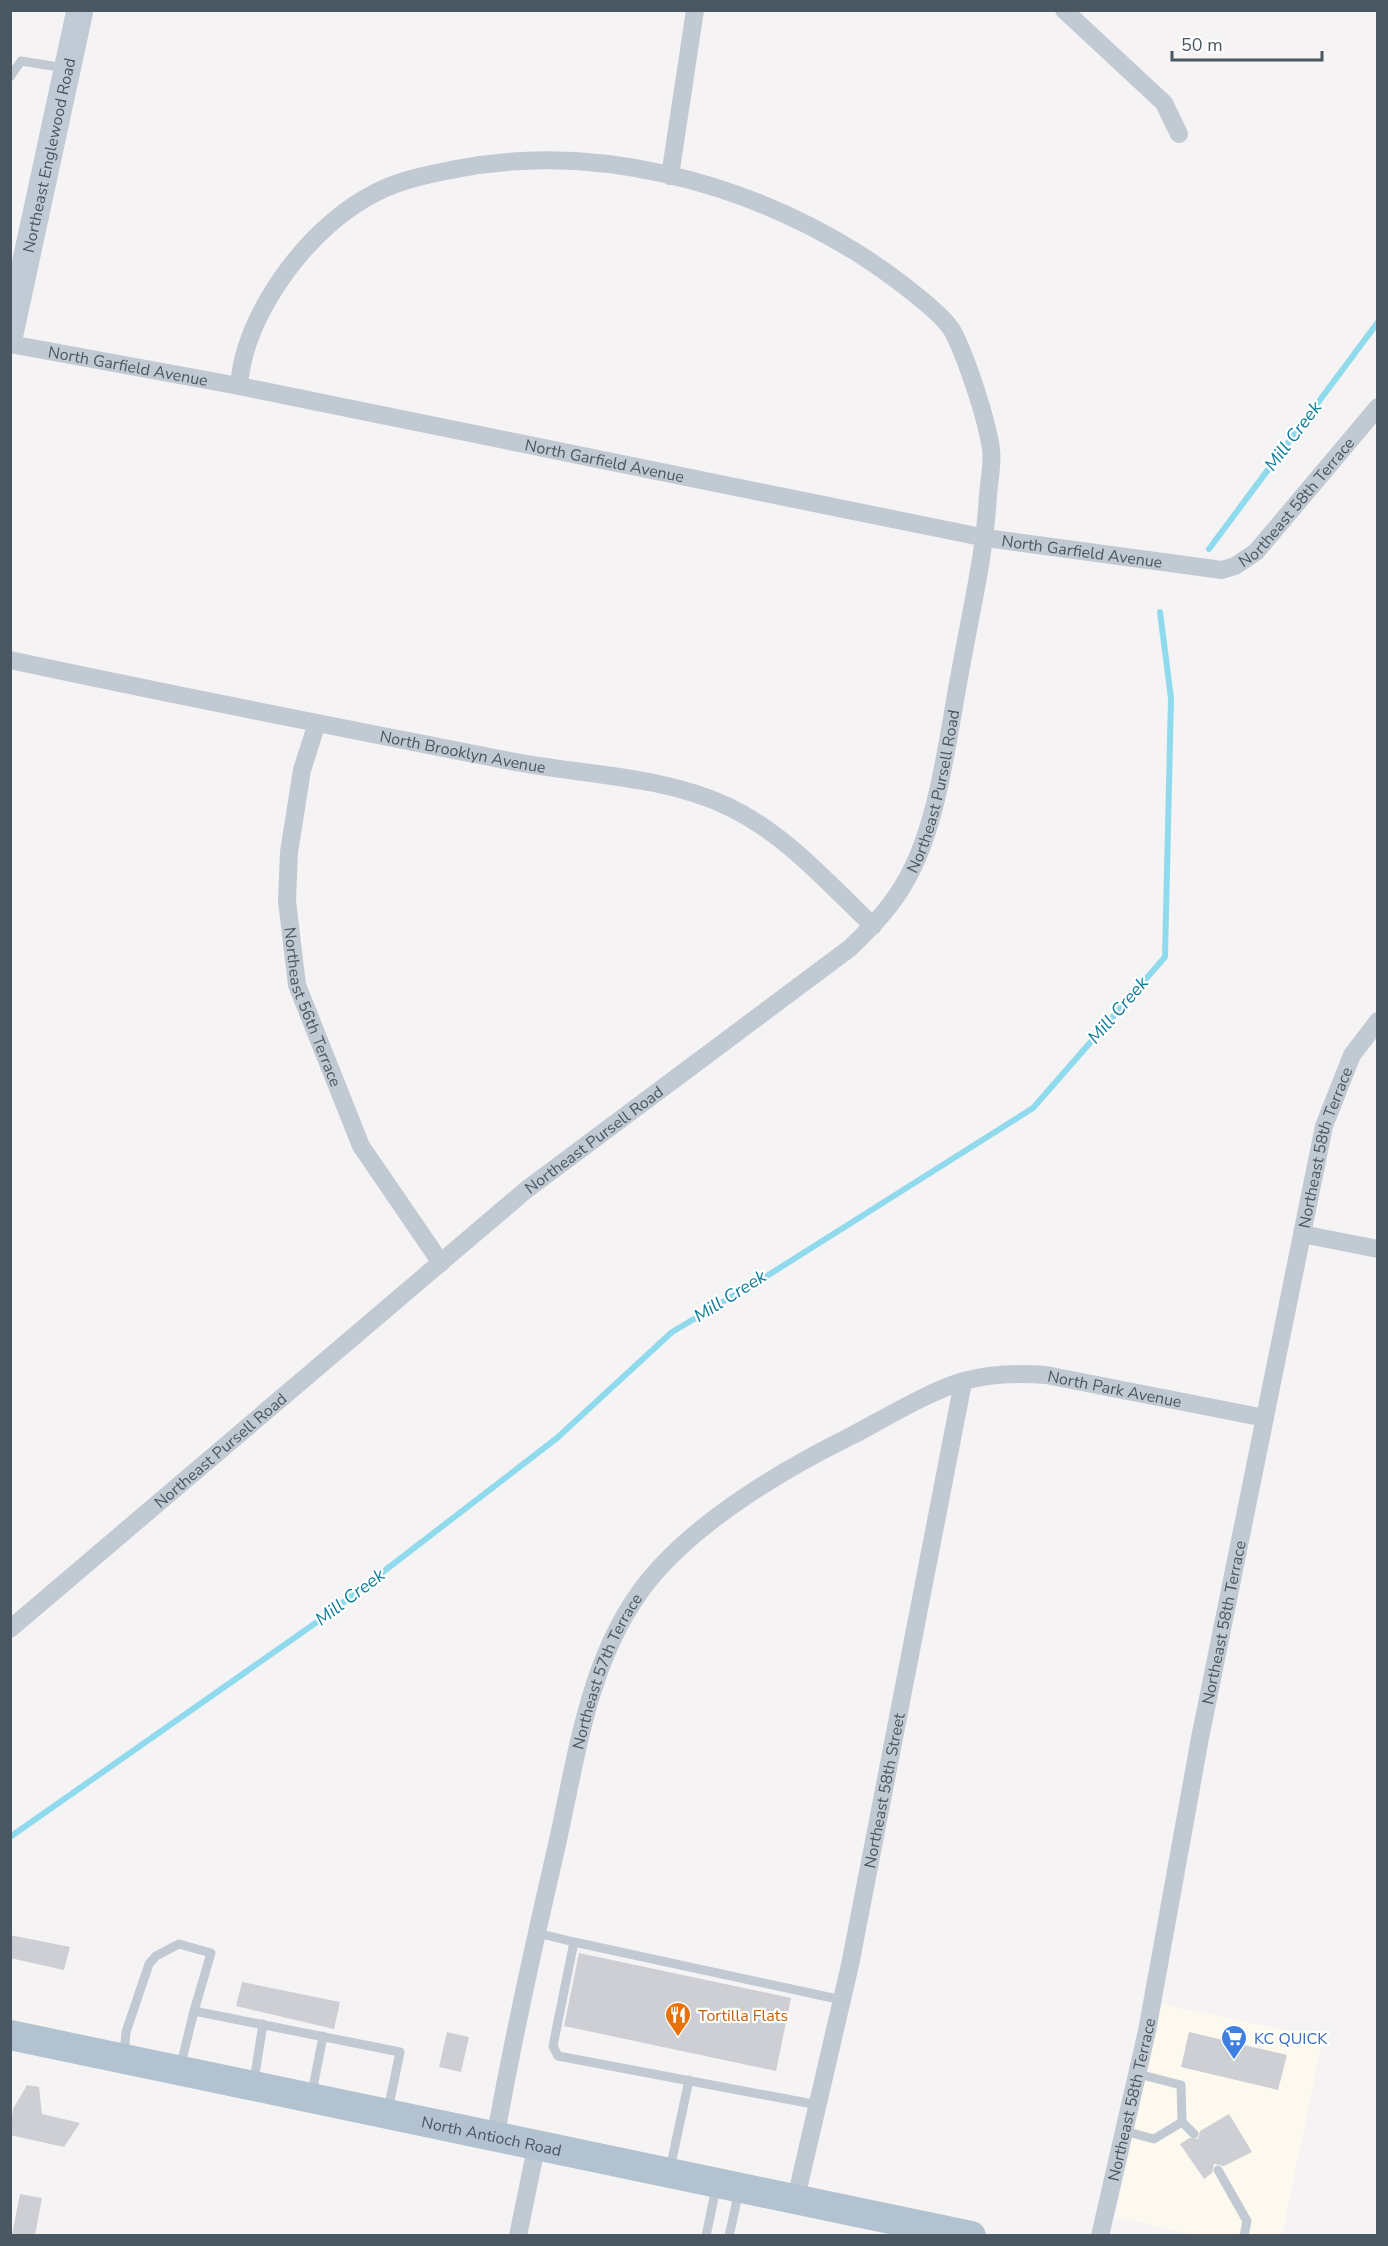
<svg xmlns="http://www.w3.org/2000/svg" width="1388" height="2246" font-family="'Nunito Sans',sans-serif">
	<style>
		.commercial { fill: #fdf9ef }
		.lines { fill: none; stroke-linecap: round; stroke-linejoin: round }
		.stream { stroke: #90daee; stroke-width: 6 }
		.building { fill: #cdcfd5 }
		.service { stroke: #c1cad2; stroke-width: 9 }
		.minor { stroke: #c1cad2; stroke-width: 18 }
		.secondary { stroke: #c1cbd6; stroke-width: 27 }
		.primary { stroke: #b3c2d1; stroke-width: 30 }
		.labels { text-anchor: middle; stroke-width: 4.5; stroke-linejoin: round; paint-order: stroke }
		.street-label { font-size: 16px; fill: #4a5661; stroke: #fff }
		.food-label { font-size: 16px; fill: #c56008; stroke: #fff; text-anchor: start }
		.shop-label { font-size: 16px; fill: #366cbe; stroke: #fff; text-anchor: start }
		.water-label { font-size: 18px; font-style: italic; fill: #0c7c9b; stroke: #fff }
	</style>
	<rect width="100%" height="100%" fill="#f5f3f3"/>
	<path class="commercial" d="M1162 2004 1323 2038 1282 2235H1197L1115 2217Z"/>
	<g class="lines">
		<path class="stream" d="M1209 549 1378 322
			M10 1837 327 1615 557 1438 672 1332 770 1274 1033 1108 1165 957 1171 698 1160 612"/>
	</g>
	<path class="building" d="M10 1935 70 1947 64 1970 10 1958Z
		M579 1953 791 1998 776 2071 564 2026Z
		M242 1982 340 2002 334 2029 236 2006Z
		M447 2032 469 2037 461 2072 439 2067Z
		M1189 2032 1287 2055 1278 2090 1181 2067Z
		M27 2085 39 2087 42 2114 80 2123 64 2147 10 2135 13 2109Z
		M1229 2114 1252 2152 1224 2166 1214 2164 1212 2173 1204 2179 1180 2144 1189 2138 1198 2139 1200 2131Z
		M20 2194 42 2198 35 2235H12Z"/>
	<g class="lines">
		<path class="service" d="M10 77 21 61 65 68
			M537 1933 574 1942
			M124 2056 126 2032 149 1964 156 1956 179 1944 211 1953 194 2011
			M180 2068 194 2011 400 2052 388 2110
			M1138 2074 1181 2085 1182 2122
			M254 2081 263 2024
			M312 2093 323 2036
			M818 2105 558 2056 553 2046 574 1942 842 2000
			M1124 2131 1154 2139 1182 2122 1194 2134
			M670 2169 689 2080
			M1218 2170 1247 2221 1244 2236
			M706 2236 716 2188
			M729 2236 739 2191"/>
		<g class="minor">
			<path d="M1064 10 1164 103 1179 134"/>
			<path d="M670 176 695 10"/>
			<path id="s1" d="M10 344 239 386 986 538 1222 570 1235 566 1256 552 1378 407"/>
			<path id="s2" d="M10 660C177 696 343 728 510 761 581 775 661 775 727 806 785 833 828 883 873 926"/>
			<path id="s3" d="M317 723 302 770 289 852 287 901 297 985 361 1146 441 1263"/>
			<path d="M1302 1234 1378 1249"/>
			<path id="s4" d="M10 1629 526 1190 850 948C873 926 893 905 908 877 940 819 949 727 962 662 972 606 985 552 988 495 989 481 993 464 991 449 987 420 967 359 953 332 943 312 881 268 859 254 743 181 593 142 456 169 430 174 399 180 375 193 342 210 312 238 289 268 263 303 242 343 239 386"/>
			<path id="s5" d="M496 2134C513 2038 534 1944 556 1849 577 1757 588 1655 649 1580 697 1521 782 1470 851 1436 884 1419 929 1391 964 1381 990 1374 1019 1373 1046 1375L1265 1418"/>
			<path id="s6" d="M796 2198 850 1965 963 1382"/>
			<path d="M518 2236 537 2143"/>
			<path id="s7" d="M1100 2236 1147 2031 1200 1738 1324 1126 1352 1055 1378 1021"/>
		</g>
		<path class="secondary" id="s8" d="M10 334 80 10"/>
		<path class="primary" id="s9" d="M10 2035 971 2236"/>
	</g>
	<defs>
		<symbol id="restaurant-pin" viewBox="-11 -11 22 30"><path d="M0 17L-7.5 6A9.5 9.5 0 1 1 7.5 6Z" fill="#e8710a" stroke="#fff"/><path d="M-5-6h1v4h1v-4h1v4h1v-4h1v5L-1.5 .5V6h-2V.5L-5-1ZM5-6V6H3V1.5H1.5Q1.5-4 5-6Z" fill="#fff"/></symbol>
		<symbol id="supermarket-pin" viewBox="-11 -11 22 30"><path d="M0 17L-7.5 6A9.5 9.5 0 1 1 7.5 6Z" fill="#3f7fe0" stroke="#fff"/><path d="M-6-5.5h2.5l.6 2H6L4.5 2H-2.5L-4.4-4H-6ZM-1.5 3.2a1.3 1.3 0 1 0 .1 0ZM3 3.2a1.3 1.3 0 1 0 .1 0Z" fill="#fff"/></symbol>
	</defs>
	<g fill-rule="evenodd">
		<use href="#restaurant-pin" x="663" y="2000" width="30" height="40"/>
		<use href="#supermarket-pin" x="1219" y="2023" width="30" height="40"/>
	</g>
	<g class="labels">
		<g class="street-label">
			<text dy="6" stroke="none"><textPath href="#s8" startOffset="183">Northeast Englewood Road</textPath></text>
			<text dy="6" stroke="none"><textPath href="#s1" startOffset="120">North Garfield Avenue</textPath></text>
			<text dy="6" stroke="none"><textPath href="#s1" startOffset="606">North Garfield Avenue</textPath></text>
			<text dy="6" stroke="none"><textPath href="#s1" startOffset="1336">Northeast 58th Terrace</textPath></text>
			<text dy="6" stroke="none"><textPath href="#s1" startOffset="1092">North Garfield Avenue</textPath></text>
			<text dy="6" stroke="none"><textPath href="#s2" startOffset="462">North Brooklyn Avenue</textPath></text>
			<text dy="6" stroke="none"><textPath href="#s4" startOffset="1264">Northeast Pursell Road</textPath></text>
			<text dy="6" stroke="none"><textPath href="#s3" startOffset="291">Northeast 56th Terrace</textPath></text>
			<text dy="6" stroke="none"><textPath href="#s4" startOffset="762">Northeast Pursell Road</textPath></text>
			<text dy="6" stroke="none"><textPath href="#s7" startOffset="1112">Northeast 58th Terrace</textPath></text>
			<text dy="6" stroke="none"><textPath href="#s5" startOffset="1107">North Park Avenue</textPath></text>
			<text dy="6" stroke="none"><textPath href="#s4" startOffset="276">Northeast Pursell Road</textPath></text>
			<text dy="6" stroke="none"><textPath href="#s7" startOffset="626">Northeast 58th Terrace</textPath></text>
			<text dy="6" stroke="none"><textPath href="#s5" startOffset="477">Northeast 57th Terrace</textPath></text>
			<text dy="6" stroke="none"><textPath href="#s6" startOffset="417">Northeast 58th Street</textPath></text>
			<text dy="6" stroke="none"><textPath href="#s7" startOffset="140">Northeast 58th Terrace</textPath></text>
			<text dy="6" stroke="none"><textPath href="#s9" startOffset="492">North Antioch Road</textPath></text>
		</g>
		<g class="food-label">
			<text x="698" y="2021">Tortilla Flats</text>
		</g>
		<g class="shop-label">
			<text x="1254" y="2044">KC QUICK</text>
		</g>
		<g class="water-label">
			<text transform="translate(1293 436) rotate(-53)" y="6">Mill Creek</text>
			<text transform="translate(1118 1010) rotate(-49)" y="6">Mill Creek</text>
			<text transform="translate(730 1296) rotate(-32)" y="6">Mill Creek</text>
			<text transform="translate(350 1597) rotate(-37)" y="6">Mill Creek</text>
		</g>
	</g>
	<rect width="1388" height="2246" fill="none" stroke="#4a5661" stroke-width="24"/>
	<path d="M1172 51v9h150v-9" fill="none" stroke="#4a5661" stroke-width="3"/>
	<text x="1181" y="51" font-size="18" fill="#4a5661" stroke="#ffffff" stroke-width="4.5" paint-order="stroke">50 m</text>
</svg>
